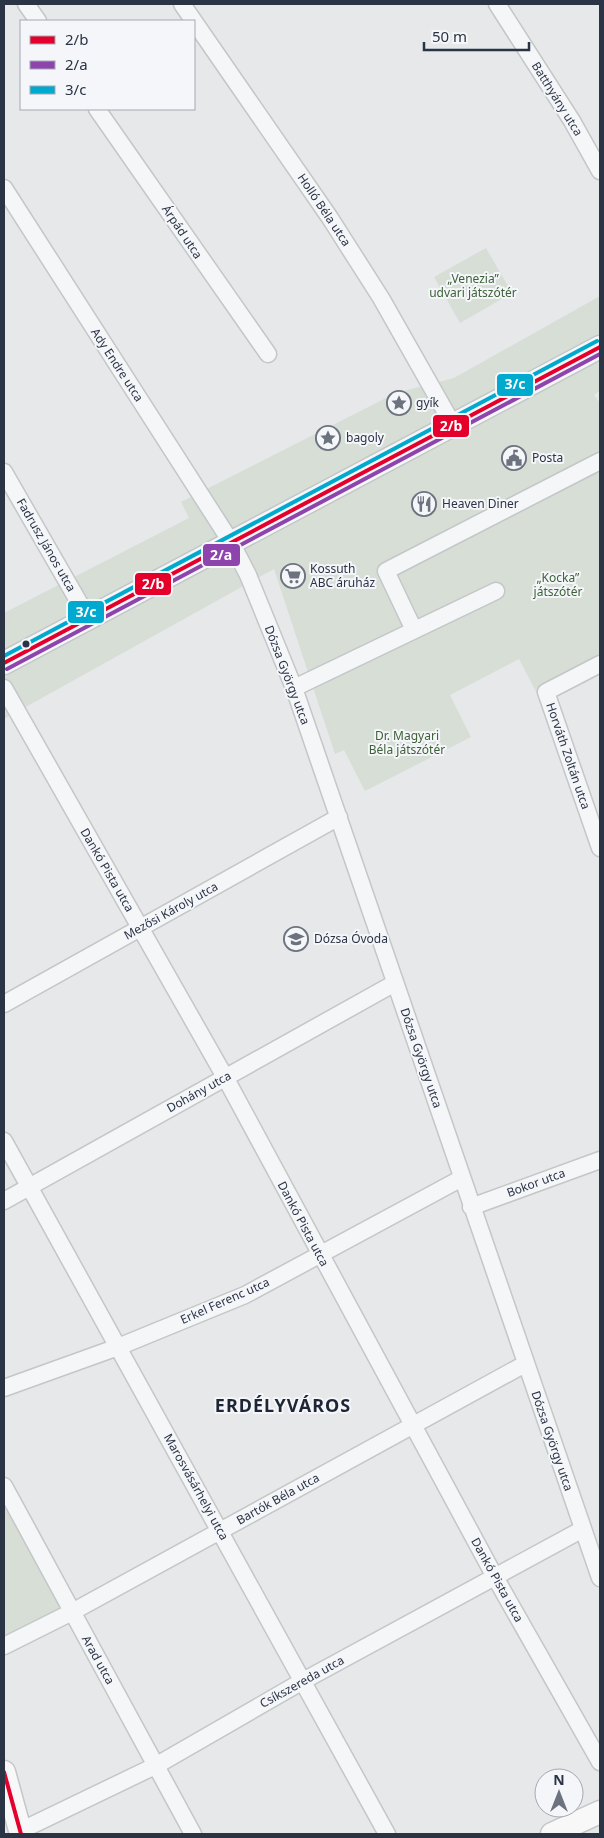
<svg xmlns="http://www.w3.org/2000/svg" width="604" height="1838" font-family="'Noto Sans',sans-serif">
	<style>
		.green { fill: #d6ded6 }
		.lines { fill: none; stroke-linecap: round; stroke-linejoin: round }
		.street-casing { stroke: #c4c6c8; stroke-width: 19 }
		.secondary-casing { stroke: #c4c6c8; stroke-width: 25 }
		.street { stroke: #f5f6f7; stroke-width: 16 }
		.secondary { stroke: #f8f8f8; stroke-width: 22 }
		.bus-1-casing { stroke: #f4f6f9; stroke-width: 8 }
		.bus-2-casing { stroke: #f4f6f9; stroke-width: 8 }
		.bus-3-casing { stroke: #f4f6f9; stroke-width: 8 }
		.bus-1 { stroke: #e4002b; stroke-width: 4 }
		.bus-2 { stroke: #8e44ad; stroke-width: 4 }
		.bus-3 { stroke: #00a9ce; stroke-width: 4 }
		.bus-dot { fill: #2b3445; stroke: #f4f6f9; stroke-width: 2 }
		.labels { text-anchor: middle; stroke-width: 4; stroke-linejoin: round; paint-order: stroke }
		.street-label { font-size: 12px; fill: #2b3445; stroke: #f4f6f9 }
		.park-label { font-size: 12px; fill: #3f6138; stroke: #f4f6f9 }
		.poi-label { font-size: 12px; fill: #2b3445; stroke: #f4f6f9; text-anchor: start }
		.district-label { font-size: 18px; font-weight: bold; letter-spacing: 1px; fill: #1d2536; stroke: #f4f6f9 }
		.line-badge { stroke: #f4f6f9; stroke-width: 2 }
		.badge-label { font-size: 14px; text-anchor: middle; font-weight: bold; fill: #fff }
	</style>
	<rect width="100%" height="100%" fill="#e6e8ea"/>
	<path class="green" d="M486 248 512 293 460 323 434 277Z
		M600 296V391L594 395 600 403V669L541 701 519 659 450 695 471 737 365 791 344 750 335 754 274 569 4 719V613L189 518 181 502 396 393 454 378Z
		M4 1486 71 1612 4 1646Z"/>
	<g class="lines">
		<defs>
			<path id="street" d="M26 4 38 21
				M182 4 330 218 381 298 453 425
				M497 4 572 121 600 171
				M97 109 268 354
				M4 188 231 542 248 575 294 688 600 1578
				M4 472 88 618
				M414 630 386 571 600 461
				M600 664 546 692 600 848
				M4 688 225 1077 495 1577 600 1762
				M294 688 496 591
				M4 1004 339 817
				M4 1141 387 1834
				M4 1201 395 983
				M471 1207 600 1160
				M4 1388 118 1347 245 1295 462 1178
				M4 1486 193 1834
				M4 1646 72 1612 525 1364
				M20 1831 157 1765 301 1682 583 1529"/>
			<path id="secondary" d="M4 663 600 347
				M4 1772 21 1834
				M552 1834 600 1812"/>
		</defs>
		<use href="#street" class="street-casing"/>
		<use href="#secondary" class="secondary-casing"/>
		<use href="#street" class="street"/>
		<use href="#secondary" class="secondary"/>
		<defs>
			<path id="bus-1" d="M4 663 600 347
				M4 1772 21 1834"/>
			<path id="bus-2" d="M7 669 600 354"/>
			<path id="bus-3" d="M4 656 597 341"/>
		</defs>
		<use href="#bus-1" class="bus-1-casing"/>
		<use href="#bus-2" class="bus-2-casing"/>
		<use href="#bus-3" class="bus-3-casing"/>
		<use href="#bus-1" class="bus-1"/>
		<use href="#bus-2" class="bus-2"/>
		<use href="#bus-3" class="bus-3"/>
	</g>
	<defs>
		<symbol id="sight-ring" viewBox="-11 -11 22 22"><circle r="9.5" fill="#f4f6f9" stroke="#6c737f" stroke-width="1.5"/><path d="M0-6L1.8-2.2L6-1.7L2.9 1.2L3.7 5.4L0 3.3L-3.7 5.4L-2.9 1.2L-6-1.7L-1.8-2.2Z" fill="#6c737f"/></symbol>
		<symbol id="civic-ring" viewBox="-11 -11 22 22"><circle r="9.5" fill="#f4f6f9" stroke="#6c737f" stroke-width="1.5"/><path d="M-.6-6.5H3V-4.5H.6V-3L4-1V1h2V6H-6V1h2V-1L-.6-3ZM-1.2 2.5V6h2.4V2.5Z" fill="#6c737f"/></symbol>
		<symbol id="restaurant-ring" viewBox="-11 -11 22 22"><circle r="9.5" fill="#f4f6f9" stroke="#6c737f" stroke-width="1.5"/><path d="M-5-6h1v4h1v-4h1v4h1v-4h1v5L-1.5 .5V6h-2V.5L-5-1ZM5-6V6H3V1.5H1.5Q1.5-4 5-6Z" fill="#6c737f"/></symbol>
		<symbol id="supermarket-ring" viewBox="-11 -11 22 22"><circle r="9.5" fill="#f4f6f9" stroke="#6c737f" stroke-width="1.5"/><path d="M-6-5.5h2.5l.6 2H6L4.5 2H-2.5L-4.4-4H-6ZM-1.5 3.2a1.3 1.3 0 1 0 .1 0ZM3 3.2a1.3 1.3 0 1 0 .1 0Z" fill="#6c737f"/></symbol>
		<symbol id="school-ring" viewBox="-11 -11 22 22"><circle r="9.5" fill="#f4f6f9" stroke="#6c737f" stroke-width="1.5"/><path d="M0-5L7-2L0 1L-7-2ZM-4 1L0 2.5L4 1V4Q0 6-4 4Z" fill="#6c737f"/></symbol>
	</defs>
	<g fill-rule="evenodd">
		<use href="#sight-ring" x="385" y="389" width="28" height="28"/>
		<use href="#sight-ring" x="314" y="424" width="28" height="28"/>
		<use href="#civic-ring" x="500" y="444" width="28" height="28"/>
		<use href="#restaurant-ring" x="410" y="490" width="28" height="28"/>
		<use href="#supermarket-ring" x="279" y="562" width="28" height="28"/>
		<use href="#school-ring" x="282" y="925" width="28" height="28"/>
	</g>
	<circle class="bus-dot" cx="26" cy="644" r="4.5"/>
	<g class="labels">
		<g class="street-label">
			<text transform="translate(557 99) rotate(58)" y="4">Batthyány utca</text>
			<text transform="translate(324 210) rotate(56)" y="4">Holló Béla utca</text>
			<text transform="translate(182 232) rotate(56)" y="4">Árpád utca</text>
			<text transform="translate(117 365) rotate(57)" y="4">Ady Endre utca</text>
			<text transform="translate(46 545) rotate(60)" y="4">Fadrusz János utca</text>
			<text transform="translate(287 675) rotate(69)" y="4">Dózsa György utca</text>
			<text transform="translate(568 756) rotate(71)" y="4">Horváth Zoltán utca</text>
			<text transform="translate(107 870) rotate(60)" y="4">Dankó Pista utca</text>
			<text transform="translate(171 911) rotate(-29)" y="4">Mezősi Károly utca</text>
			<text transform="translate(421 1058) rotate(71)" y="4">Dózsa György utca</text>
			<text transform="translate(199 1092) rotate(-29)" y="4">Dohány utca</text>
			<text transform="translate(536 1183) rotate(-20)" y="4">Bokor utca</text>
			<text transform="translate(303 1224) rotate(62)" y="4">Dankó Pista utca</text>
			<text transform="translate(225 1301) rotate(-24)" y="4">Erkel Ferenc utca</text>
			<text transform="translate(552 1441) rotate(71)" y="4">Dózsa György utca</text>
			<text transform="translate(196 1487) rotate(61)" y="4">Marosvásárhelyi utca</text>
			<text transform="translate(278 1499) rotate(-29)" y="4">Bartók Béla utca</text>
			<text transform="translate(497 1580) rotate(61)" y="4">Dankó Pista utca</text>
			<text transform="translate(98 1660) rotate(61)" y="4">Arad utca</text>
			<text transform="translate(302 1682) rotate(-29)" y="4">Csíkszereda utca</text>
		</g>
		<g class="park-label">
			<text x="473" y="283">„Venezia”<tspan x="473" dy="14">udvari játszótér</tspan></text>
			<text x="558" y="582">„Kocka”<tspan x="558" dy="14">játszótér</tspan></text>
			<text x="407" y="740">Dr. Magyari<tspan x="407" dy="14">Béla játszótér</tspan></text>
		</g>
		<g class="poi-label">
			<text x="416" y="407">gyík</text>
			<text x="346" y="442">bagoly</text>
			<text x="532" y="462">Posta</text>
			<text x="442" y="508">Heaven Diner</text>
			<text x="310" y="573">Kossuth<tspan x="310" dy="14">ABC áruház</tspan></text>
			<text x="314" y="943">Dózsa Óvoda</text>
		</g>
		<g class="district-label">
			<text x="283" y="1412">ERDÉLYVÁROS</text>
		</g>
	</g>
	<g class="line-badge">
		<rect x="496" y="373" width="38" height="24" rx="5" fill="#00a9ce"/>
		<rect x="432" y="414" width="38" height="24" rx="5" fill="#e4002b"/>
		<rect x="202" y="543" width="39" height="24" rx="5" fill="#8e44ad"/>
		<rect x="134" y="572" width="38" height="24" rx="5" fill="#e4002b"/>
		<rect x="67" y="600" width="38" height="24" rx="5" fill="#00a9ce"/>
	</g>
	<g class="badge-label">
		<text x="515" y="389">3/c</text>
		<text x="451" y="431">2/b</text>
		<text x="221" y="560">2/a</text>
		<text x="153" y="589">2/b</text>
		<text x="86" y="617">3/c</text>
	</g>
	<rect width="604" height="1838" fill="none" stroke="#2b3445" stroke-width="10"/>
	<rect x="20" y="20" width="175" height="90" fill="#f4f6f9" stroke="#a4a8b1"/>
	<rect x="30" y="36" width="25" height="8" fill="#e4002b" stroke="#a4a8b1"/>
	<text x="65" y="45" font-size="15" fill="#2b3445">2/b</text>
	<rect x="30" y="61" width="25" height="8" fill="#8e44ad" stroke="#a4a8b1"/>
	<text x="65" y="70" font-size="15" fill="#2b3445">2/a</text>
	<rect x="30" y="86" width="25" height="8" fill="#00a9ce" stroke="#a4a8b1"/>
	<text x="65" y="95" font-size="15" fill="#2b3445">3/c</text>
	<g transform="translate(559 1793)"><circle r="24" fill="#f4f6f9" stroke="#a4a8b1"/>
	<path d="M0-4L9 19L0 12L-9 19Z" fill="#6c737f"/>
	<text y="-8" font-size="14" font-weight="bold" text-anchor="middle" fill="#2b3445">N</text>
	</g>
	<path d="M424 42v8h105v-8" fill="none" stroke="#2b3445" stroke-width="2.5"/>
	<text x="432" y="42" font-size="15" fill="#2b3445" stroke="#f4f6f9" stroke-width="4" paint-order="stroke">50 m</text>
</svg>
